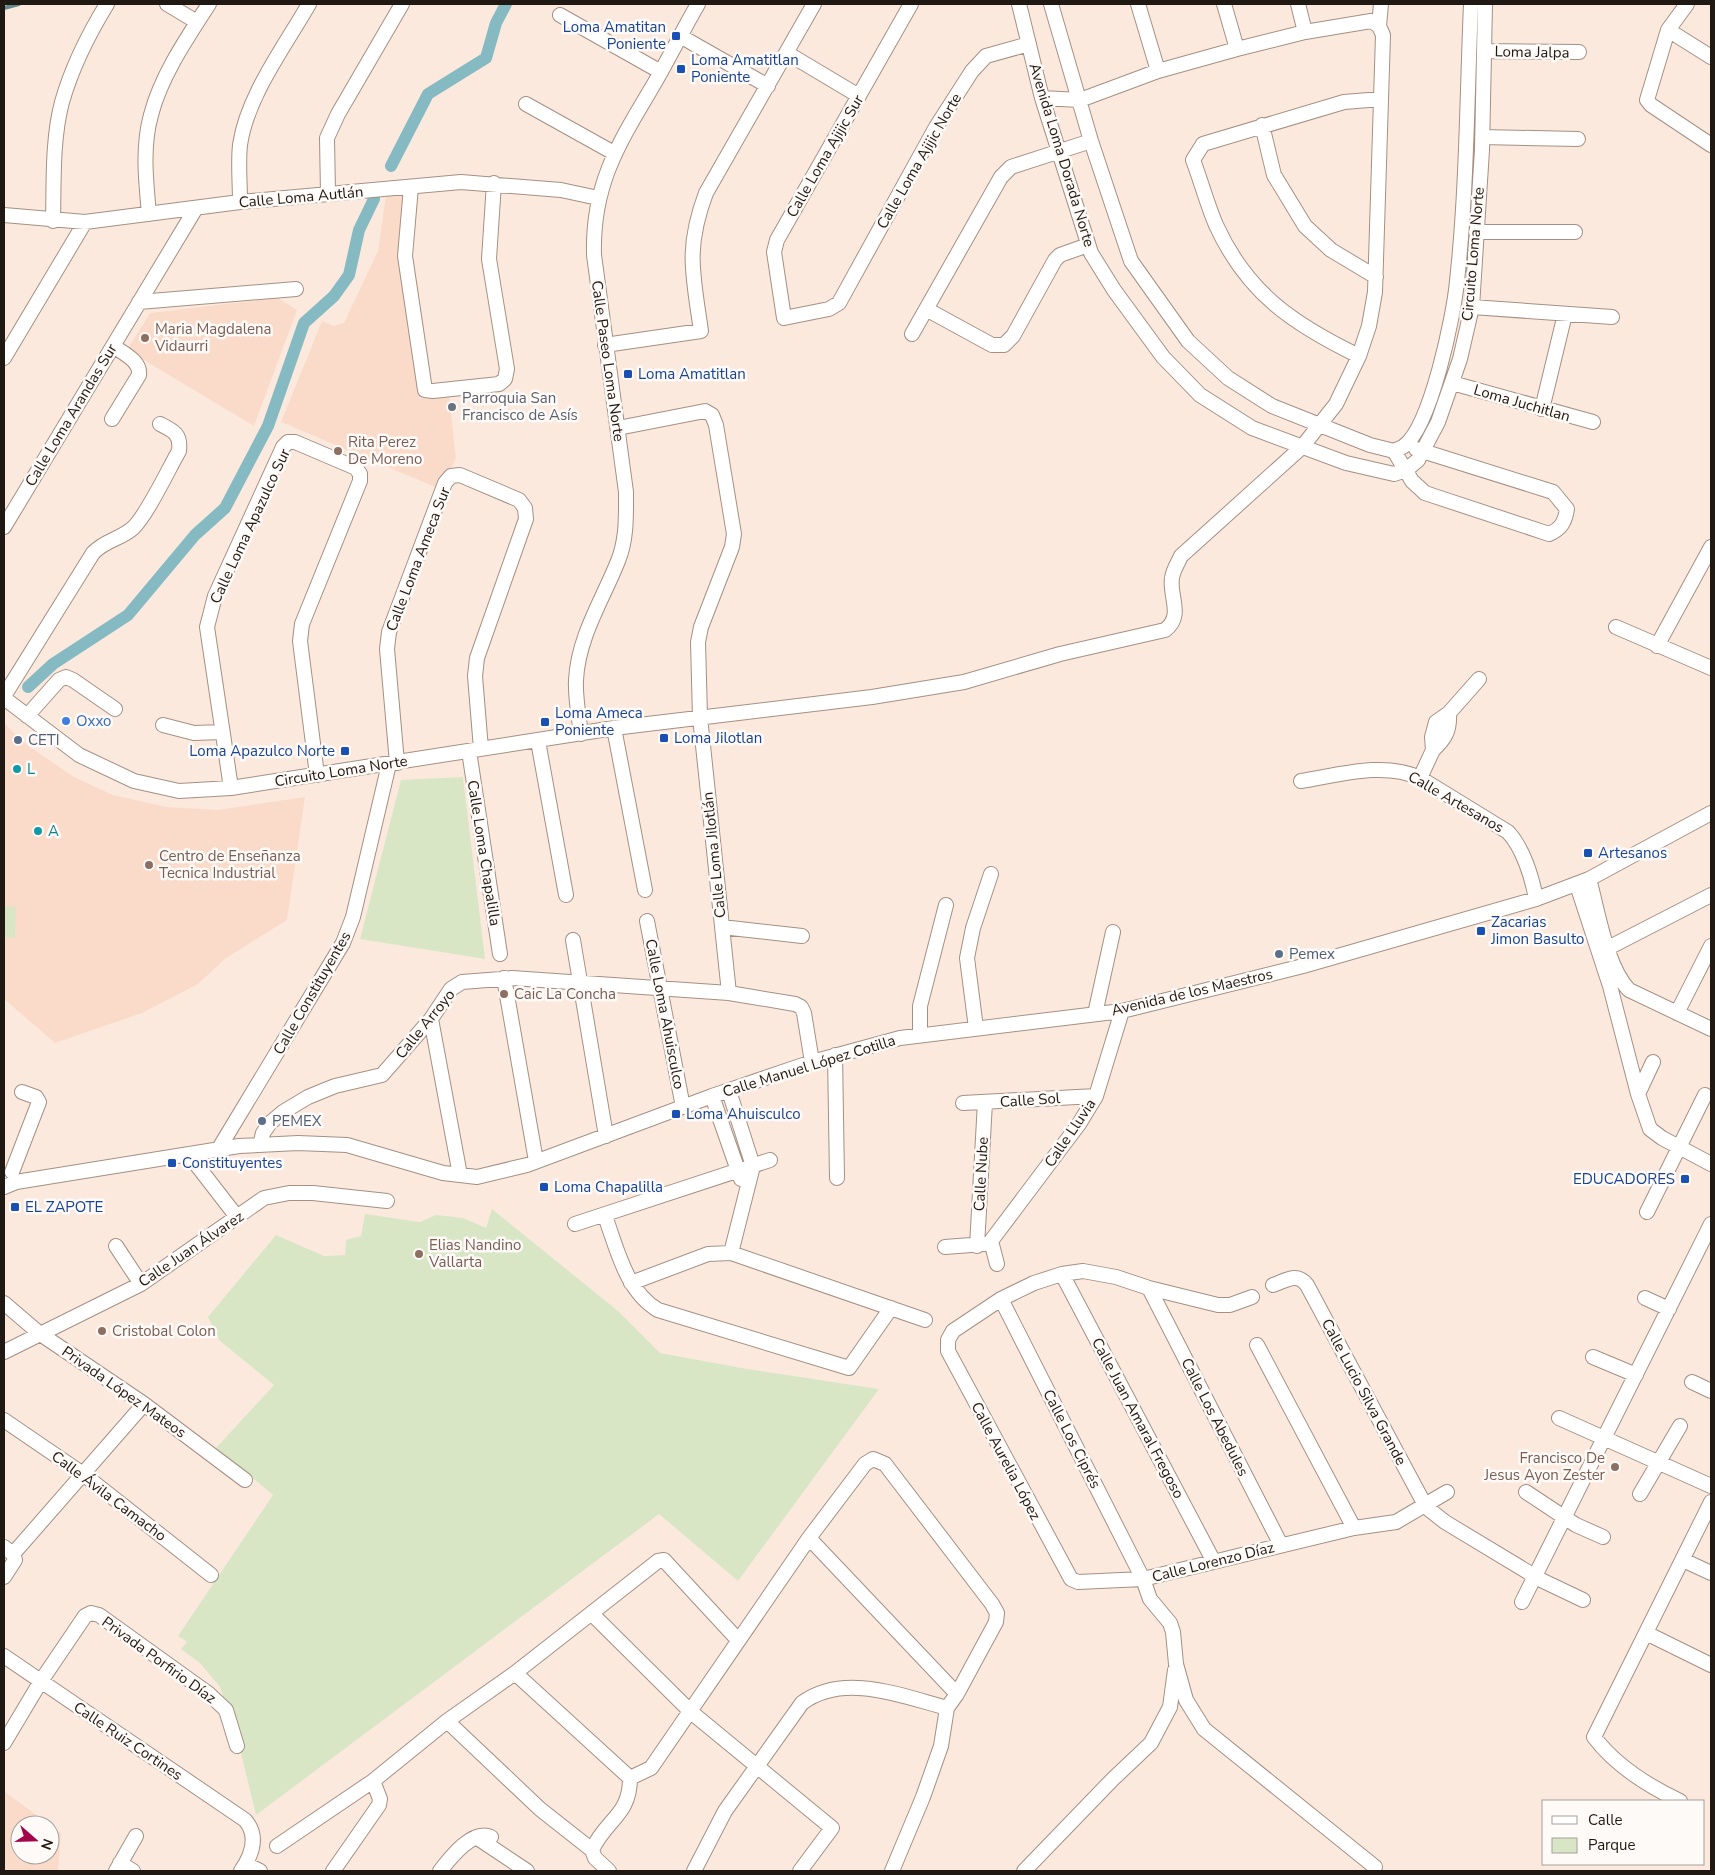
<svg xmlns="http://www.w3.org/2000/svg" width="1715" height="1875" font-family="'Nunito Sans',sans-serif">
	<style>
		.built { fill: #fadbc9 }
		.green { fill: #d9e6c6 }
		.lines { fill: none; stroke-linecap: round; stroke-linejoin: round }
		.stream { stroke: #67898e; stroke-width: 4 }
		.canal { stroke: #85bac2; stroke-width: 12 }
		.minor-casing { stroke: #a59083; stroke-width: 16 }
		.minor { stroke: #fff; stroke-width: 14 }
		.transit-dot { fill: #1a4fb4; stroke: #fefaf7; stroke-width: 2 }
		.education-dot { fill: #8d6e63; stroke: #fefaf7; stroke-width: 2 }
		.worship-dot { fill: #6b7280; stroke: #fefaf7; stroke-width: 2 }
		.shop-dot { fill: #3f7fe0; stroke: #fefaf7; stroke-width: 2 }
		.service-dot { fill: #5c6f8a; stroke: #fefaf7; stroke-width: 2 }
		.culture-dot { fill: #0f9aa8; stroke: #fefaf7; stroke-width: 2 }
		.labels { text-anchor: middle; stroke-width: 5; stroke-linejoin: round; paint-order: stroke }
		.transit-label { font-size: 15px; fill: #164399; stroke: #fefaf7; text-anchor: start }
		.street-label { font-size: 15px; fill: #201813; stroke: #fefaf7 }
		.education-label { font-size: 15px; fill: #785e54; stroke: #fefaf7; text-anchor: start }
		.worship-label { font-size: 15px; fill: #5b616d; stroke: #fefaf7; text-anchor: start }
		.shop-label { font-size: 15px; fill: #366cbe; stroke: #fefaf7; text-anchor: start }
		.service-label { font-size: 15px; fill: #4e5e75; stroke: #fefaf7; text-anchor: start }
		.culture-label { font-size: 15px; fill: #0d838f; stroke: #fefaf7; text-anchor: start }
	</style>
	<rect width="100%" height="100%" fill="#fce9de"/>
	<path class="built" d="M406 193 399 257 420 399 449 395 456 458 440 489 281 422 322 321 334 326 344 323 378 251 386 195Z
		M278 298 297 310 254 426 127 350 150 313Z
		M4 723 27 745 74 777 113 795 167 807 218 810 305 797 287 920 226 958 198 984 142 1013 55 1043 4 999Z
		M4 1791 50 1825H20V1855H50V1825L61 1833 58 1871H4Z"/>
	<path class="green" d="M463 777 485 959 360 939 401 780Z
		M4 906 16 907 15 938 4 937Z
		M492 1209 618 1311 660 1353 747 1369 879 1389 738 1581 659 1514 256 1815 240 1749 220 1687 200 1663 181 1649 187 1642 178 1636 273 1495 216 1448 274 1385 220 1341 208 1317 276 1235 324 1256 345 1255 346 1240 361 1236 365 1214 420 1222 436 1215 463 1218 486 1228Z"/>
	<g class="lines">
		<path class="stream" d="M4 8 19 4"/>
		<path class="canal" d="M391 166 428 94 486 58 496 23 506 4
			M28 687 53 664 128 615 195 535 225 508 268 426 304 323 334 296 349 275 359 230 374 199"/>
		<defs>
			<path id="minor" d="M167 4 197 22
				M911 4 777 240 774 252 784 318 829 309 839 303 936 127 972 71 986 56 1029 44
				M1019 4 1042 98 1091 253 1114 290 1163 357 1200 395 1252 428 1346 463 1394 474 1406 470 1418 460 1438 422 1460 359 1472 307 1482 150 1485 4
				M1051 4 1091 141 1131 261 1188 341 1228 378 1272 406 1370 445 1394 451C1397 449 1402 448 1404 446 1431 426 1454 315 1457 281 1467 189 1467 96 1471 4
				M1138 4 1158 71
				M1224 4 1237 49
				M1298 4 1305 32
				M1687 4 1668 30 1647 100 1651 105 1711 145
				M560 15 661 72
				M1668 30 1711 57
				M680 36 768 86
				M1484 51 1579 52
				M787 53 859 96
				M1042 98 1080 100 1158 71 1237 49 1305 32 1371 21 1379 26
				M526 104 614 153
				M1262 125 1274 175 1305 226 1331 250 1376 277
				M1482 137 1578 139
				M411 187 405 256 425 390 433 391 499 384 505 379 507 369 489 259 494 183
				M328 194 327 138 338 114 402 4
				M240 202C240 183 238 163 240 145 247 96 285 46 309 4
				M149 214C146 181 142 147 151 115 161 76 187 38 209 4
				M4 215 85 222 240 202 461 182 561 190 598 198
				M53 221C54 182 52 140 62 102 72 67 88 35 107 4
				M1476 232H1575
				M139 302 296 289
				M1472 307 1612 317
				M926 309 992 345H1004L1013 336 1055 260 1060 255 1088 245
				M912 334 1001 177 1011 167 1091 141
				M605 345 701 331C693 274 685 249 706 193L814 4
				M1359 356C1293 324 1247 293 1216 225 1207 204 1201 181 1193 160L1203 144 1344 102 1381 99
				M4 358 85 222
				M1452 383 1593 422
				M1542 409 1565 314
				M112 419 139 375C141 361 123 353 113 346
				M618 428 705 411 712 415 716 425 734 534 732 547 701 627 698 642 700 717 729 993
				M1394 451 1412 481 1425 493 1549 534C1561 529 1565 522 1567 509L1553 492 1416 449
				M4 527 196 208
				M1616 627 1711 668
				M1657 646 1711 547
				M4 696 93 553C105 540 121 539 133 528 147 515 168 470 179 451 181 434 174 431 160 424
				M4 698 79 755 134 781 179 791 231 788 614 728 872 697 964 682 1060 654 1165 630C1184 616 1169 596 1172 578 1173 570 1178 563 1181 556L1302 447 1336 404 1359 356 1369 326 1375 292 1383 35 1379 26 1381 4
				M27 716 59 680 66 677 73 680 115 709
				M163 725 194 733 222 732
				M614 728 645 890
				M581 734C579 717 575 697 576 680 578 637 603 599 618 561 627 539 626 515 626 492L594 255C592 184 619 143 654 84 669 58 683 30 698 4
				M538 741 566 895
				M1433 750C1445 739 1450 731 1449 713
				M469 751 500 954
				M397 763 387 649 389 632 445 483 451 476 460 475 519 500 525 508 526 519 477 658 475 676 481 749
				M1420 778 1433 750 1432 737 1436 722 1449 713 1479 679
				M1301 781C1339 775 1384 761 1420 778L1508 832C1523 848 1532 877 1536 899
				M231 788 207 627 215 596 283 447 288 442H295L356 468 360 474V481L302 624 300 641 317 775
				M1589 879C1598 911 1606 966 1629 990L1711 1029
				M1577 885 1610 986 1638 1094 1650 1129 1662 1138 1711 1164
				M647 921 683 1107
				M722 927 802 936
				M573 940 606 1136
				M1608 948 1711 895
				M504 978 536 1161
				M1677 1013 1711 946
				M1095 1014 1113 932
				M431 1019 460 1175
				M976 1028 967 958 973 928 991 874
				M920 1035V1006L946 905
				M835 1055 837 1178
				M729 1091 753 1166 731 1253
				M1638 1094 1653 1062
				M712 1096 741 1179
				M963 1103 1096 1096
				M260 1145 263 1133 270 1123 283 1112 308 1097 335 1086 382 1075 431 1019 451 989 462 982 512 978 729 993 795 1004 801 1007 804 1013 812 1062
				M218 1150 343 943 353 917 389 764
				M189 1155 237 1217
				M12 1172 39 1102 36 1097 22 1092
				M4 1187 16 1182 239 1146 298 1143 347 1145 443 1173 477 1177 527 1165 712 1096 812 1062 900 1038 1122 1011 1303 966 1536 899 1589 879 1711 813
				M1647 1212 1705 1095
				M605 1216C617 1249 626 1291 658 1310L849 1368 891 1308
				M575 1224 770 1160
				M991 1241 1079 1124 1096 1096 1122 1011
				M991 1241 997 1264
				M116 1246 141 1284
				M977 1246 985 1102
				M945 1247 984 1244
				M1062 1274 1214 1562
				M631 1283 708 1254 731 1253 925 1320
				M1273 1285C1287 1280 1297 1272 1307 1285L1426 1507 1445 1522 1541 1580 1583 1600
				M1149 1288 1281 1545
				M1252 1297 1230 1305H1218L1149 1288 1116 1277 1083 1271 1062 1274 1034 1283 1001 1299 953 1331 948 1340V1351L1071 1579 1078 1582 1143 1579 1354 1528 1396 1522 1447 1492
				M1645 1298 1669 1309
				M1001 1299 1143 1579 1150 1599 1170 1623 1173 1632 1176 1664 1186 1700 1204 1729 1375 1867
				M4 1303 39 1333 144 1404 245 1480
				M1257 1345 1354 1528
				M4 1352 141 1284 264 1198 289 1193H313L387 1201
				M1593 1357 1636 1375
				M1692 1382 1711 1391
				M1559 1418 1711 1486
				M4 1420 83 1474 211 1575
				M1526 1492 1576 1525 1603 1537
				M1640 1494 1680 1426
				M809 1538 957 1694
				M4 1547 13 1554 15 1560 4 1577
				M13 1554 144 1404
				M1683 1560 1711 1573
				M1522 1602 1711 1224
				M592 1614 691 1712 832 1828 800 1871
				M1646 1633 1711 1665
				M4 1656 245 1820C259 1836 252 1855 241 1871
				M515 1673 630 1778
				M447 1721 540 1809 592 1850 595 1858 609 1871
				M4 1743 41 1681 85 1616 91 1613 99 1615 209 1694 226 1710 237 1746
				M1680 1801C1648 1786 1616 1766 1594 1737L1711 1502
				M476 1837 527 1871
				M277 1846 373 1781 447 1721 515 1673 658 1561 664 1560 738 1640
				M592 1850C606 1819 630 1816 630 1778L651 1768 809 1538 865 1464 873 1459 885 1464 992 1604 997 1613 996 1622 957 1694 947 1708 941 1746 923 1797 892 1871
				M120 1863 133 1871
				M246 1864 260 1871
				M116 1871 136 1836
				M333 1871 379 1805 380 1799 373 1781
				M440 1871C450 1858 472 1829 491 1837
				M694 1871 725 1811 802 1703C844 1672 902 1696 947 1708
				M1024 1871 1113 1779 1151 1743 1170 1707 1175 1670"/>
		</defs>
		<use href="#minor" class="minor-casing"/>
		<use href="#minor" class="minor"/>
	</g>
	<g class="transit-dot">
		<rect x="671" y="31" width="10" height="10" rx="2.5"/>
		<rect x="676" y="64" width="10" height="10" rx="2.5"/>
		<rect x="623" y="369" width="10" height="10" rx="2.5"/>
		<rect x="540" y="717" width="10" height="10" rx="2.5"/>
		<rect x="659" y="733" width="10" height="10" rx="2.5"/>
		<rect x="340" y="746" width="10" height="10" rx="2.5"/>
		<rect x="1583" y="848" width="10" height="10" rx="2.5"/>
		<rect x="1476" y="926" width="10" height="10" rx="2.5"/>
		<rect x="671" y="1109" width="10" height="10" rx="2.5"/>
		<rect x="167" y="1158" width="10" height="10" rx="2.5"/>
		<rect x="1680" y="1174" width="10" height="10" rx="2.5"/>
		<rect x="539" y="1182" width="10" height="10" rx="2.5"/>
		<rect x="10" y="1202" width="10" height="10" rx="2.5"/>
	</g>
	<g class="education-dot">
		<circle cx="145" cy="338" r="5"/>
		<circle cx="338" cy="451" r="5"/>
		<circle cx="149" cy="865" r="5"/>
		<circle cx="504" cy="994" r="5"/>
		<circle cx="419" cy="1254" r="5"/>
		<circle cx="102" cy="1331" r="5"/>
		<circle cx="1615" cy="1467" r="5"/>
	</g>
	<circle class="worship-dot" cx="452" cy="407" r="5"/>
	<circle class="shop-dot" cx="66" cy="721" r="5"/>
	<g class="service-dot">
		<circle cx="18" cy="740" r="5"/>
		<circle cx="1279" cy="954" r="5"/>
		<circle cx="262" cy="1121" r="5"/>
	</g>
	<g class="culture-dot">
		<circle cx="17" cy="769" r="5"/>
		<circle cx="38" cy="831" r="5"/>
	</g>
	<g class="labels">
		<g class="transit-label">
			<text x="666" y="32" text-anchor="end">Loma Amatitan<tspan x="666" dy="17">Poniente</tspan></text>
			<text x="691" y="65">Loma Amatitlan<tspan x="691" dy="17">Poniente</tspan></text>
			<text x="638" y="379">Loma Amatitlan</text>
			<text x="555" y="718">Loma Ameca<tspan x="555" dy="17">Poniente</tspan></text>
			<text x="674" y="743">Loma Jilotlan</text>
			<text x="335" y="756" text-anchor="end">Loma Apazulco Norte</text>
			<text x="1598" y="858">Artesanos</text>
			<text x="1491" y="927">Zacarias<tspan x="1491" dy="17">Jimon Basulto</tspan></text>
			<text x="686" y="1119">Loma Ahuisculco</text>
			<text x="182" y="1168">Constituyentes</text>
			<text x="1675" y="1184" text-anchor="end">EDUCADORES</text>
			<text x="554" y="1192">Loma Chapalilla</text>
			<text x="25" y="1212">EL ZAPOTE</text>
		</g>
		<g class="street-label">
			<text transform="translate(1532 52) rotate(1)" y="5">Loma Jalpa</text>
			<text transform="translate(1062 155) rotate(73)" y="5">Avenida Loma Dorada Norte</text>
			<text transform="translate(825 156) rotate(-60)" y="5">Calle Loma Ajijic Sur</text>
			<text transform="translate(919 161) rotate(-60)" y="5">Calle Loma Ajijic Norte</text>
			<text transform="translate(301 197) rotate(-5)" y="5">Calle Loma Autlán</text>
			<text transform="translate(1473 254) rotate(-85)" y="5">Circuito Loma Norte</text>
			<text transform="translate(608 361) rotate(82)" y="5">Calle Paseo Loma Norte</text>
			<text transform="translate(1522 403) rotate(16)" y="5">Loma Juchitlan</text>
			<text transform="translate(71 415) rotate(-59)" y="5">Calle Loma Arandas Sur</text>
			<text transform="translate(250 526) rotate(-65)" y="5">Calle Loma Apazulco Sur</text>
			<text transform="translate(418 559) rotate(-69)" y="5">Calle Loma Ameca Sur</text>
			<text transform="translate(341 771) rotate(-9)" y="5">Circuito Loma Norte</text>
			<text transform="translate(1456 802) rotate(30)" y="5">Calle Artesanos</text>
			<text transform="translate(484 853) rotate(81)" y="5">Calle Loma Chapalilla</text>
			<text transform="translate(714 855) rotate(-96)" y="5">Calle Loma Jilotlán</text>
			<text transform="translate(1192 992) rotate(-13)" y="5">Avenida de los Maestros</text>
			<text transform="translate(312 993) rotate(-60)" y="5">Calle Constituyentes</text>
			<text transform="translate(665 1014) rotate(79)" y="5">Calle Loma Ahuisculco</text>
			<text transform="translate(425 1024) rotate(-51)" y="5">Calle Arroyo</text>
			<text transform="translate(809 1066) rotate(-17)" y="5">Calle Manuel López Cotilla</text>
			<text transform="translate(1030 1100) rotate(-4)" y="5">Calle Sol</text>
			<text transform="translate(1070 1133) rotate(-56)" y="5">Calle Lluvia</text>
			<text transform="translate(981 1174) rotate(-87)" y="5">Calle Nube</text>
			<text transform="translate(191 1249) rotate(-34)" y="5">Calle Juan Álvarez</text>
			<text transform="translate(124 1392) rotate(35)" y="5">Privada López Mateos</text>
			<text transform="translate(1364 1392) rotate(62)" y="5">Calle Lucio Silva Grande</text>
			<text transform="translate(1215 1417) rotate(63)" y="5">Calle Los Abedules</text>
			<text transform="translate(1138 1418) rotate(62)" y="5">Calle Juan Amaral Fregoso</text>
			<text transform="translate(1072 1439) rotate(63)" y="5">Calle Los Ciprés</text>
			<text transform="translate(1006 1461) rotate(62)" y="5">Calle Aurelia López</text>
			<text transform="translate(109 1496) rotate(37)" y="5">Calle Ávila Camacho</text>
			<text transform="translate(1213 1562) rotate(-14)" y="5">Calle Lorenzo Díaz</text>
			<text transform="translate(159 1660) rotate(36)" y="5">Privada Porfirio Díaz</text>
			<text transform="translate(128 1741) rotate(34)" y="5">Calle Ruiz Cortines</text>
		</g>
		<g class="education-label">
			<text x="155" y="334">Maria Magdalena<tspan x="155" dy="17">Vidaurri</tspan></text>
			<text x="348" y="447">Rita Perez<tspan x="348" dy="17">De Moreno</tspan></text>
			<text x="159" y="861">Centro de Enseñanza<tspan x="159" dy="17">Tecnica Industrial</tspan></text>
			<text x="514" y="999">Caic La Concha</text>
			<text x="429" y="1250">Elias Nandino<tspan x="429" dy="17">Vallarta</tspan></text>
			<text x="112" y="1336">Cristobal Colon</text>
			<text x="1605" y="1463" text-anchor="end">Francisco De<tspan x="1605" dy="17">Jesus Ayon Zester</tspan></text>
		</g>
		<g class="worship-label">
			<text x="462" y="403">Parroquia San<tspan x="462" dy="17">Francisco de Asís</tspan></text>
		</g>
		<g class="shop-label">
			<text x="76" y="726">Oxxo</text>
		</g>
		<g class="service-label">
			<text x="28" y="745">CETI</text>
			<text x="1289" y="959">Pemex</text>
			<text x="272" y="1126">PEMEX</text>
		</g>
		<g class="culture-label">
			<text x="27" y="774">L</text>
			<text x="48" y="836">A</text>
		</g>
	</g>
	<rect width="1715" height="1875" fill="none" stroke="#201813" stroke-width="10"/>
	<rect x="1542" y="1800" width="162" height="65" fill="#fefaf7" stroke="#a5a09c"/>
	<rect x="1552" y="1816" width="25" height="8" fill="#ffffff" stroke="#a5a09c"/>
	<text x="1588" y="1825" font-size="15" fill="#201813">Calle</text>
	<rect x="1552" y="1838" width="25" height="15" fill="#d9e6c6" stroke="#a5a09c"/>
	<text x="1588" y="1850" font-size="15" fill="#201813">Parque</text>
	<g transform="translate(35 1840) rotate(110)"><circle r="24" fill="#fefaf7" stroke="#a5a09c"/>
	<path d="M0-4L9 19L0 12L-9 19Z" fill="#a00648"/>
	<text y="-8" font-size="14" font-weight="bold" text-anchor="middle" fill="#201813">N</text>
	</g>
</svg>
